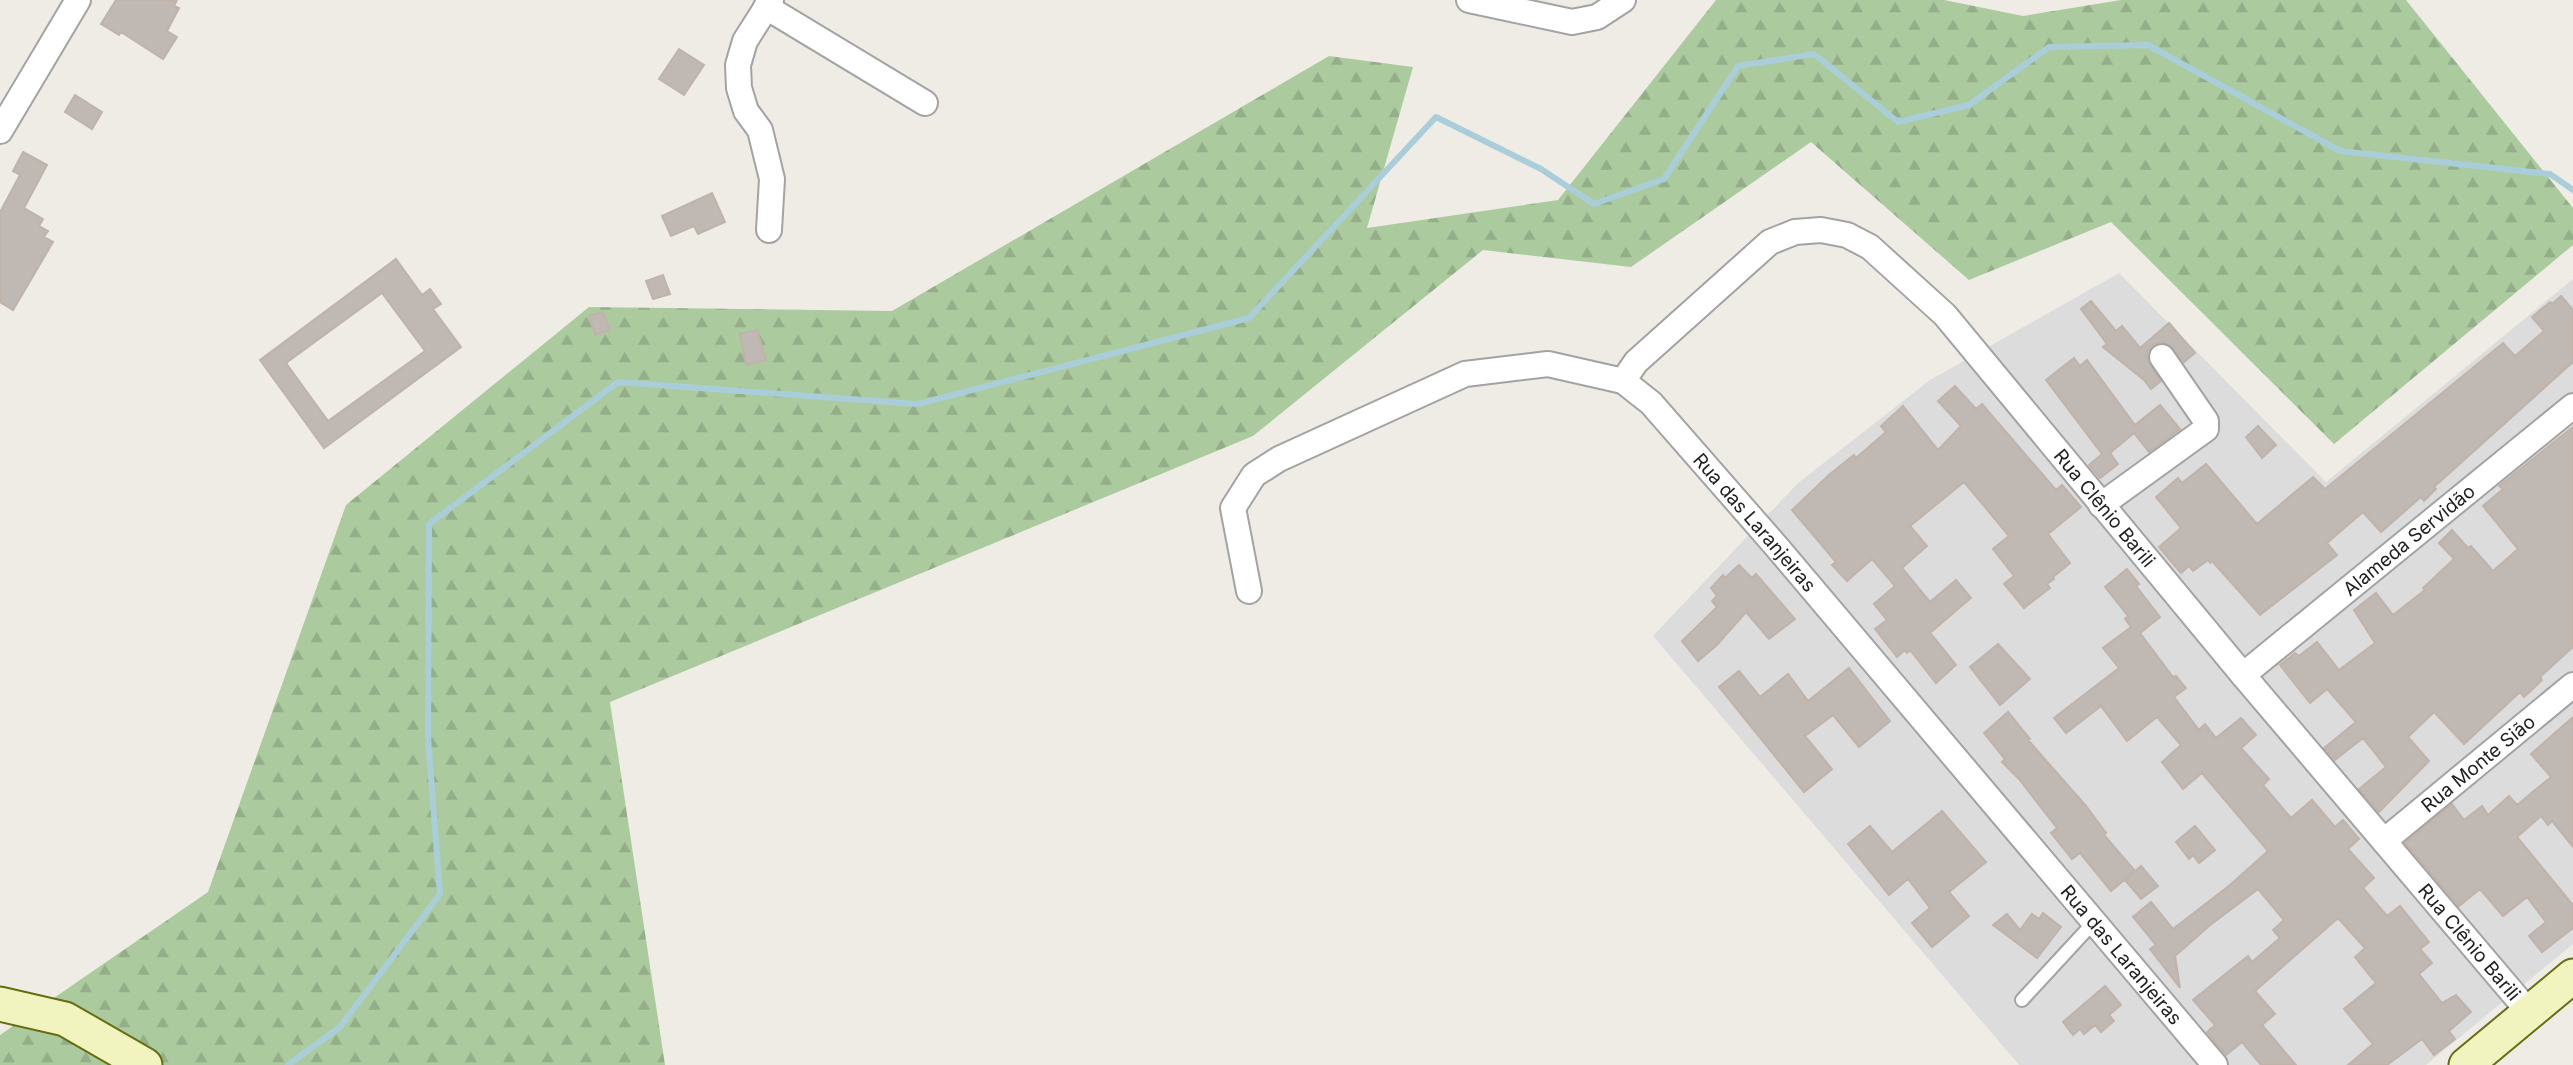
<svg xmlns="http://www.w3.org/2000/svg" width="2573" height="1065" font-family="Inter,sans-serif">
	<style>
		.residential { fill: #dddcdc }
		.forest { fill: url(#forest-firs) }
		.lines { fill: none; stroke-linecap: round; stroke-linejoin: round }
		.stream { stroke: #aaced9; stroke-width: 6 }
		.building { fill: #bfb8b3; stroke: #bfb3aa; stroke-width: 2; fill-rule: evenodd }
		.lane-casing { stroke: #a3a3a3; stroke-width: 16 }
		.street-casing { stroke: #a3a3a3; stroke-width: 28 }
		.secondary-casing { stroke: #646e0e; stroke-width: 37 }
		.lane { stroke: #fff; stroke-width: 12 }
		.street { stroke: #fff; stroke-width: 24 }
		.secondary { stroke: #f2f4bf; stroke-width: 33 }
		.labels { text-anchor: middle; stroke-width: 6; stroke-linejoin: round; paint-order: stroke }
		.street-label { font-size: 19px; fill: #1f1f1f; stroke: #fff }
	</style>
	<defs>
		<pattern id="forest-firs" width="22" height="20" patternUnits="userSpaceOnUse" patternTransform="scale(1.75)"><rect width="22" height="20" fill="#abcb9e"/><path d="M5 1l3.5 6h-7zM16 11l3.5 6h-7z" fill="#93ae88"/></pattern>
	</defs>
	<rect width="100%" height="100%" fill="#efece6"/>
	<path class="residential" d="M2119 273 2326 482 2573 279V944L2426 1065H2019L1653 636 1798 483 1930 380Z"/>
	<path class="forest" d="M1716 0H1944L2023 16 2121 0H2406L2573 208V245L2334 444 2111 222 1969 280 1811 142 1631 267 1483 250 1253 436 610 702 665 1065H0V1035L208 892 346 505 589 307 892 311 1329 56 1413 67 1367 228 1558 200Z"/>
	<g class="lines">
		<path class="stream" d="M288 1065 340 1027 440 894 428 737 429 524 618 382 918 404 1249 318 1436 117 1541 169 1594 204 1664 179 1738 66 1814 54 1898 122 1969 105 2049 47 2148 45 2340 151 2550 174 2573 190"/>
	</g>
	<path class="building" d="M116 0H177L174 6 179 8 167 31 177 37 163 59 121 32 119 35 101 24Z
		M679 49 704 65 684 95 659 79Z
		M75 95 102 112 92 129 65 112Z
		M23 152 47 165 24 208 43 219 39 226 48 231 44 237 53 242 13 310 0 302V212L20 175 13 171Z
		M712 193 725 222 698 234 694 226 671 236 662 216Z
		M396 259 422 295 430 289 441 304 433 309 461 347 324 448 260 360ZM382 293 425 351 328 421 286 363Z
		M663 275 670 294 653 299 646 281Z
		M2561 296 2573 310V362L2434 487 2436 489 2424 501 2421 497 2381 532 2363 512 2327 543 2337 555 2260 615 2212 561 2210 563 2208 560 2193 571 2189 566 2181 573 2159 547 2181 528 2156 497 2178 478 2182 483 2206 464 2257 524 2313 477 2325 489 2503 343 2515 356 2544 331 2532 317 2550 302 2552 304Z
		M2091 301 2116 331 2122 326 2140 348 2169 323 2195 353 2184 362 2169 344 2160 342 2153 345 2148 351 2147 359 2161 381 2151 389 2144 380 2103 347 2107 344 2081 309Z
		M603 312 610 330 595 335 589 316Z
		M757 330 766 360 746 365 740 334Z
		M2074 358 2080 366 2087 360 2135 425 2160 405 2180 429 2149 452 2134 433 2110 453 2118 464 2100 478 2089 465 2102 454 2046 380Z
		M1955 386 1976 409 1982 404 2056 490 2062 485 2081 507 2048 534 2070 563 2053 577 2054 579 2047 584 2050 588 2024 608 2004 584 2014 576 1993 549 2009 536 1964 482 1910 526 1927 546 1902 568 1930 602 1956 580 1971 598 1930 633 1956 665 1936 683 1910 650 1907 653 1905 650 1897 657 1875 629 1887 620 1874 604 1895 586 1872 559 1847 581 1832 565 1836 562 1792 510 1830 474 1854 455 1856 458 1886 432 1881 426 1903 406 1938 450 1961 426 1938 401Z
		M2258 426 2276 445 2262 458 2246 437Z
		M2573 427V647L2540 677 2542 680 2524 697 2520 692 2464 744 2434 712 2408 737 2429 761 2379 812 2359 789 2386 767 2363 738 2335 760 2324 748 2356 722 2327 689 2310 703 2280 665 2295 653 2299 656 2317 642 2339 670 2375 643 2354 610 2376 593 2393 615 2425 590 2423 588 2454 559 2439 543 2452 530 2468 548 2471 546 2493 571 2518 549 2483 506 2503 489 2499 486Z
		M1739 565 1752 578 1756 574 1795 619 1769 639 1746 612 1717 645 1698 661 1682 641 1717 607 1712 601 1717 596 1711 588 1723 575 1725 578Z
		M2127 569 2139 584 2136 586 2160 617 2140 633 2173 677 2176 676 2186 688 2174 697 2199 730 2205 724 2216 738 2241 718 2256 735 2241 748 2269 779 2263 785 2291 818 2312 800 2335 827 2343 820 2359 839 2348 849 2374 878 2363 888 2387 916 2400 906 2429 942 2420 949 2432 963 2419 974 2442 1003 2456 995 2471 1012 2449 1031 2455 1039 2434 1055 2422 1039 2387 1065H2348L2373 1044 2344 1009 2376 983 2355 957 2365 948 2338 918 2255 991 2275 1014 2262 1025 2296 1065H2261L2242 1042 2226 1055 2207 1032 2215 1025 2193 1000 2248 956 2252 962 2280 938 2273 930 2284 920 2258 889 2209 926 2175 956 2180 988 2150 949 2156 945 2133 917 2151 902 2173 929 2230 885 2268 851 2202 773 2183 789 2162 762 2181 745 2157 717 2127 741 2101 706 2066 733 2054 718 2119 668 2103 648 2131 627 2125 619 2128 616 2105 587Z
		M1998 644 2030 679 2000 705 1970 667Z
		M1849 668 1890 721 1859 747 1833 715 1805 736 1832 769 1804 792 1719 687 1739 671 1760 697 1788 674 1808 701Z
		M2008 712 2030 739 2028 740 2086 806 2106 833 2104 835 2135 871 2111 891 2080 853 2072 859 2051 833 2057 828 2019 779 2002 762 2005 759 1984 733Z
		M2573 717V847L2552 821 2548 825 2541 816 2517 837 2573 905V928L2542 952 2529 936 2546 922 2527 897 2503 916 2480 889 2459 906 2405 843 2452 804 2464 820 2482 806 2488 815 2509 796 2517 805 2551 777 2531 754Z
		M1942 811 1986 862 1949 892 1969 916 1932 947 1912 923 1930 908 1908 879 1889 895 1848 844 1870 826 1892 852Z
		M2195 826 2215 850 2199 863 2193 855 2189 859 2176 842Z
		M2141 866 2158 886 2141 899 2125 880Z
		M2043 913 2061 927 2037 958 1993 925 2007 914 2020 930 2032 914 2039 919Z
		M2105 986 2121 1005 2109 1015 2114 1021 2101 1032 2095 1025 2084 1034 2080 1029 2073 1035 2063 1022Z"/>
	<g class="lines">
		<defs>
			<path id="lane" d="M2022 1000 2094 922"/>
			<g id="street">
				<path d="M1469 0 1572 22 1597 17 1623 0"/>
				<path d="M766 7 925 103"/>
				<path d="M0 131 78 0"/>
				<path d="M769 230 772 179 760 130 746 111 739 88 738 65 745 41 771 0"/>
				<path id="s1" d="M1623 381 1636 362 1770 242 1795 232 1821 230 1847 235 1870 247 1945 315 2243 675 2529 1012"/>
				<path d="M2101 505 2206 429V421L2162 357"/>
				<path id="s2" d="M1249 591 1233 508 1254 475 1279 459 1465 374 1548 364 1623 381 1651 403 1776 546 2215 1065"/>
				<path id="s3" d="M2243 675 2573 406"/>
				<path id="s4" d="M2384 841 2573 685"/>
			</g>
			<path id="secondary" d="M0 1004 65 1019 145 1065
				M2466 1065 2573 976"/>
		</defs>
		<use href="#lane" class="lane-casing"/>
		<use href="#street" class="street-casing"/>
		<use href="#secondary" class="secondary-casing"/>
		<use href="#lane" class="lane"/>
		<use href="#street" class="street"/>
		<use href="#secondary" class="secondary"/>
	</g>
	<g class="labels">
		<g class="street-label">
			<text dy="7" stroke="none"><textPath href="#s1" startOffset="660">Rua Clênio Barili</textPath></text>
			<text dy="7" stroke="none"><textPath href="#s2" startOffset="712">Rua das Laranjeiras</textPath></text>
			<text dy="7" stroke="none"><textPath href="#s3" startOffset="214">Alameda Servidão</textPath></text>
			<text dy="7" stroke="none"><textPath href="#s4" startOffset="122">Rua Monte Sião</textPath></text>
			<text dy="7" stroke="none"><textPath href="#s1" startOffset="1227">Rua Clênio Barili</textPath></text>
			<text dy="7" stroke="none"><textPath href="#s2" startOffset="1279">Rua das Laranjeiras</textPath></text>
		</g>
	</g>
</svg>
